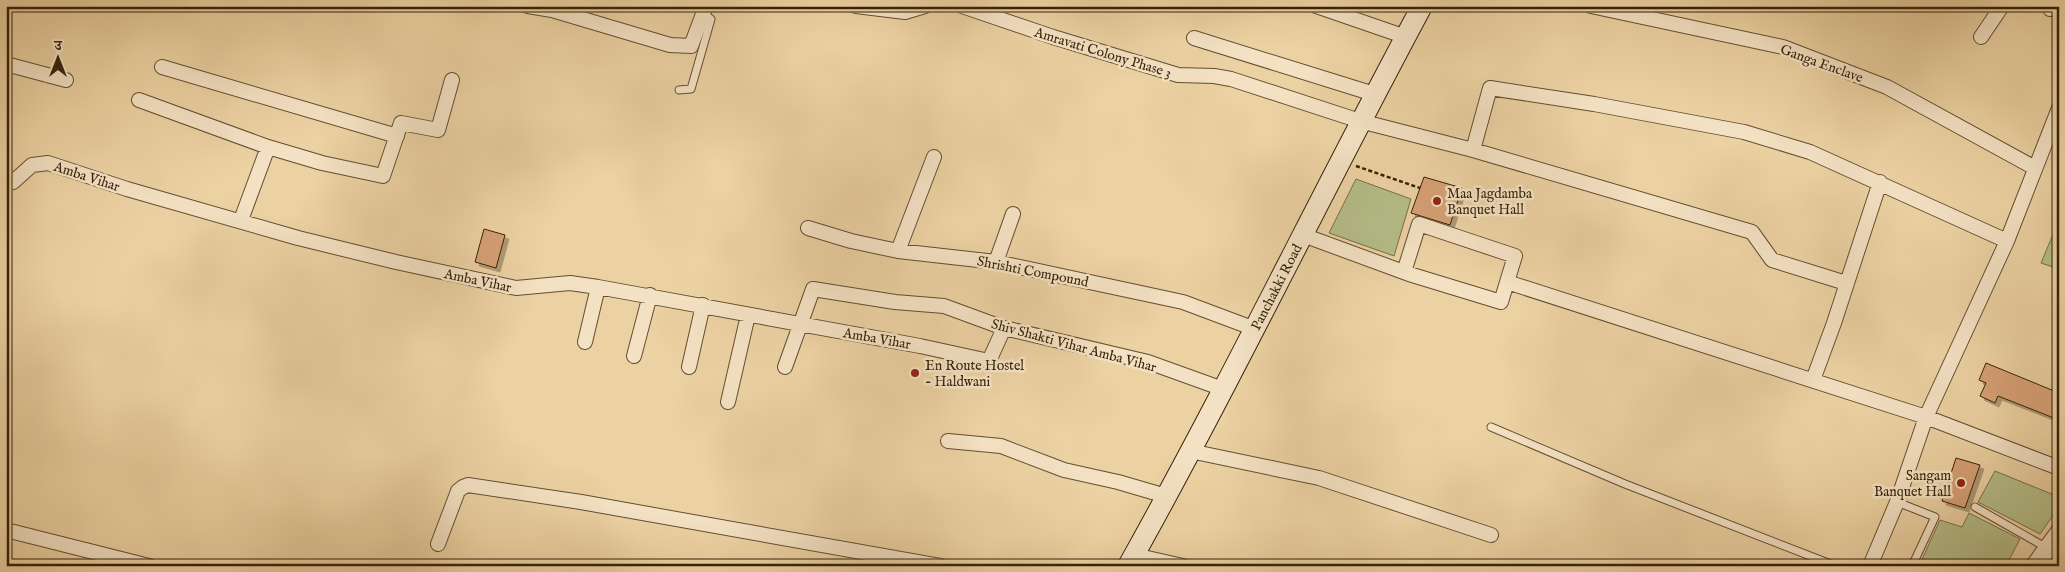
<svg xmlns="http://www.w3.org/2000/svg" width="2065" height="572" font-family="'IM FELL English','Noto Serif Devanagari',serif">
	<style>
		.green { fill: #b4bc87; stroke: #747048 }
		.building { fill: #d7a074; stroke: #35230a; filter: url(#shadow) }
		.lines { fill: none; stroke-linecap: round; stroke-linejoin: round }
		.service-casing { stroke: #634e30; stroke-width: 9 }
		.minor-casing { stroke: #634e30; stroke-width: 16 }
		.tertiary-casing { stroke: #634e30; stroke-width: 20 }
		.secondary-casing { stroke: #35230a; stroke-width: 22 }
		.path { stroke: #35230a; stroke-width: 2.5; stroke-dasharray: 4 2.5; stroke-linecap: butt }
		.service { stroke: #f3e1c3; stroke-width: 7 }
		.minor { stroke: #f3e1c3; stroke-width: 14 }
		.tertiary { stroke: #f3e1c3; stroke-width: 18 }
		.secondary { stroke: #f3e1c3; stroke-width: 20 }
		.poi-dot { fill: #8f2418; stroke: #f3e1c3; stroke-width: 2 }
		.labels { text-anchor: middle; stroke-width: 5; stroke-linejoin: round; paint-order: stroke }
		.street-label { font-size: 14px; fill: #35230a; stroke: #f3e1c3 }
		.poi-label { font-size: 14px; fill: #35230a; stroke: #f3e1c3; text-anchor: start }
	</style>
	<defs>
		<filter id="shadow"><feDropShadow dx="4" dy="4" stdDeviation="0" flood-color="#0004"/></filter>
	</defs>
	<rect width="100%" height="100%" fill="#ecd1a2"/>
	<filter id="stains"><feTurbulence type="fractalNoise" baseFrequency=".004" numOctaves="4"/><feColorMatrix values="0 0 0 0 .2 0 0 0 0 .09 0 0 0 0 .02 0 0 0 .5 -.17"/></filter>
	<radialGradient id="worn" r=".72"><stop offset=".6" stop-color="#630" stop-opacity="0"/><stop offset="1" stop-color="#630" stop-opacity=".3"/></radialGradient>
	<path class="green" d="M1356 179 1411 199 1394 256 1329 233Z
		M2059 220V269L2041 263Z
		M1995 471 2059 497V507L2040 534 1978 502Z
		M1969 513 2020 539 2006 566H1919L1940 520 1962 527Z"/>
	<path class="building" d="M1424 177 1462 188 1450 225 1411 213Z
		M484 229 505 235 496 268 475 262Z
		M1986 363 2059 393V420L1998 396 1995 403 1980 396 1986 383 1979 380Z
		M1956 458 1980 465 1965 508 1942 501Z"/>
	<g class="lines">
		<defs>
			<path id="service" d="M679 90 691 89 711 19 703 13
				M1491 427 1625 484 1836 566
				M1897 502 1935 517 1912 566
				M1975 507 2047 548"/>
			<path id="minor" d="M528 6 552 10 670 45 691 46 706 6
				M856 6 905 12 925 6
				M962 6 1053 37 1178 75 1214 76 1231 79 1360 121 1473 150 1752 232 1772 260 1846 283
				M1316 6 1406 37
				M1591 6 1783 47 1887 87 2035 168
				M2050 9 2052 6
				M1981 37 2002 6
				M1194 38 1374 94
				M6 64 66 80
				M162 67 397 136
				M139 100 268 147 322 163 383 176 401 123 438 130 452 80
				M1473 150 1490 88 1594 104 1744 132 1810 152 2007 241
				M6 184 13 182 32 165 48 163 127 189 298 238 396 262 516 288 570 283 598 287 920 346 989 361 1004 328
				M241 220 268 147
				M808 228 851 241 898 251 996 262 1183 302 1255 329
				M1303 235 1409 274 1501 302 1507 282 1926 417 2059 468
				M898 251 934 157
				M996 262 1013 214
				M1404 272 1419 224 1515 256 1507 282
				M585 342 598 287
				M634 356 650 295
				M689 367 703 305
				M785 367 813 289 895 302 944 306 1004 328 1148 362 1223 389
				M1813 380 1834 323 1880 182
				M728 402 748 315
				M948 441 1001 446 1064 470 1118 482 1166 496
				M1190 451 1319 478 1491 535
				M6 530 149 566
				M438 544 458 491 463 487 468 485 581 502 940 566
				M1134 555 1183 566
				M1870 566 1897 502 1926 417 2007 241 2059 108"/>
			<path id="tertiary" d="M2035 566 2059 533"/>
			<g id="secondary">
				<path id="s1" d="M1128 566C1231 382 1322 192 1422 6"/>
			</g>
		</defs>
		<use href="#service" class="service-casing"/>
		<use href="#minor" class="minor-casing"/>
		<use href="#tertiary" class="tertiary-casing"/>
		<use href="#secondary" class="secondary-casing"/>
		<path class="path" d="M1356 166 1420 188"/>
		<use href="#service" class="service"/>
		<use href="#minor" class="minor"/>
		<use href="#tertiary" class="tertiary"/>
		<use href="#secondary" class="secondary"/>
	</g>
	<g class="poi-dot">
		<circle cx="1437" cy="201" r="5"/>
		<circle cx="915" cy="373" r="5"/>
		<circle cx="1961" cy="483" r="5"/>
	</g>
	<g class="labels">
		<g class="street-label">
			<text transform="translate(1103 52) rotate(17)" y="5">Amravati Colony Phase 3</text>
			<text transform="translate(1822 63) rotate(20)" y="5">Ganga Enclave</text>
			<text transform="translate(87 176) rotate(18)" y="5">Amba Vihar</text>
			<text transform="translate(1033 271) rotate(11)" y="5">Shrishti Compound</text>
			<text transform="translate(478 280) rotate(12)" y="5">Amba Vihar</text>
			<text dy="5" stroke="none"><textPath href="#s1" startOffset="316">Panchakki Road</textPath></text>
			<text transform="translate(877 338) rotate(10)" y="5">Amba Vihar</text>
			<text transform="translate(1074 345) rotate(15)" y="5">Shiv Shakti Vihar Amba Vihar</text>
		</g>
		<g class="poi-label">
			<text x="1447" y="198">Maa Jagdamba<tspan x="1447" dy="16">Banquet Hall</tspan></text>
			<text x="925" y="370">En Route Hostel<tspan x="925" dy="16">- Haldwani</tspan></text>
			<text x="1951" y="480" text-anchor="end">Sangam<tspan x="1951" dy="16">Banquet Hall</tspan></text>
		</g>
	</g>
	<rect width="2065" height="572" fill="none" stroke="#ecd1a2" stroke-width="25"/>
	<rect x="8" y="8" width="2050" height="557" fill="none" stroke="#35230a" stroke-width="2.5"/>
	<rect x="12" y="12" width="2040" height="547" fill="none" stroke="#35230a"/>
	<g transform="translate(58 58)" stroke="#f3e1c3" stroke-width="4" paint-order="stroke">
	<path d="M0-4L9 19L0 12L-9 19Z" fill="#35230a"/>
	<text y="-8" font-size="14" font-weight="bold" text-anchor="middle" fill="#35230a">उ</text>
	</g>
	<rect width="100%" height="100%" filter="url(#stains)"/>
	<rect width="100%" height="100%" fill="url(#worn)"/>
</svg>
